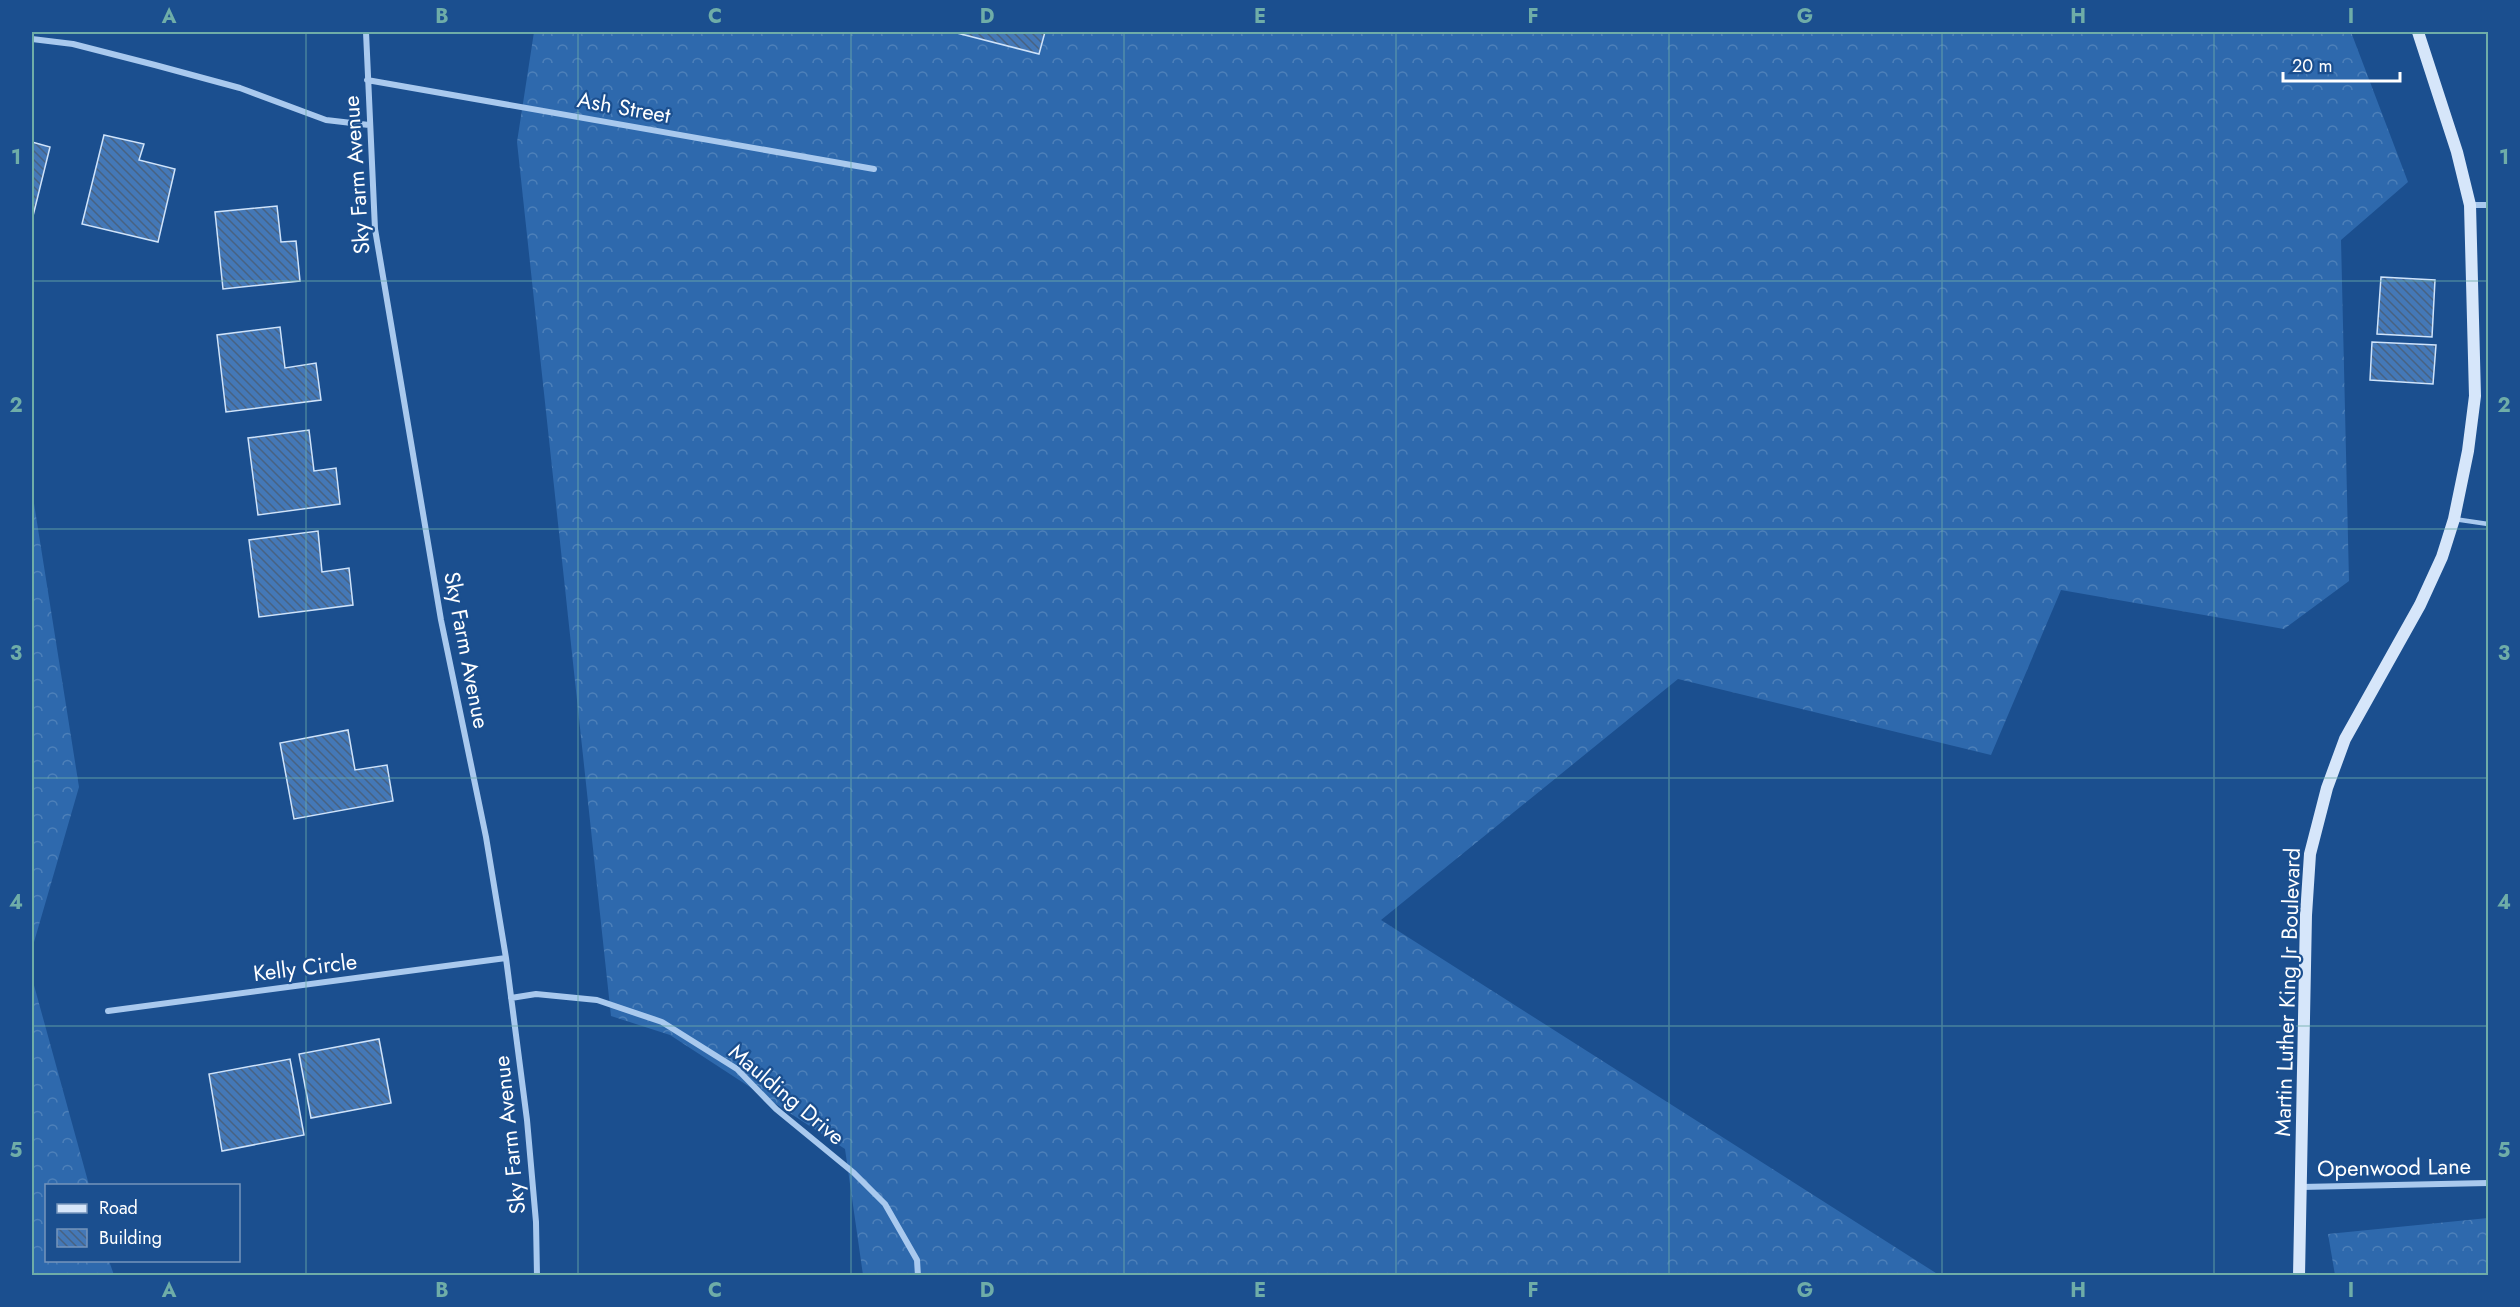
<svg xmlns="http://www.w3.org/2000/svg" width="2520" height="1307" font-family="Jost,sans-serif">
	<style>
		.forest { fill: url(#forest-crowns) }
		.building { fill: url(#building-back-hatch); stroke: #cfe3fa; stroke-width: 1.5 }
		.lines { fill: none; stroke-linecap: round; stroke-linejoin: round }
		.lane { stroke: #a9c9ee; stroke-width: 4.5 }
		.street { stroke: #a9c9ee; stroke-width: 6 }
		.secondary { stroke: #d6e6fa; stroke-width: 12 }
		.grid { fill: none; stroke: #6fada8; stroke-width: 1.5; stroke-opacity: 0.55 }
		.labels { text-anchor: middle; stroke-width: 4.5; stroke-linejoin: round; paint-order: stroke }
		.street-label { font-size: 22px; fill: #fff; stroke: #1b4f8f }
		.neatline { fill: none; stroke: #6fada8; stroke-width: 2 }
		.grid-label { font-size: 20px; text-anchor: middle; font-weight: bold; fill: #6fada8 }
	</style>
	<defs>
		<pattern id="forest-crowns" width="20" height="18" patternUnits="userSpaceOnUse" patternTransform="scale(1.5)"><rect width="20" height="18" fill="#2e69ad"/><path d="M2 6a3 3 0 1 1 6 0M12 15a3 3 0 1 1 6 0" fill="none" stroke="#4d80b9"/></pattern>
		<pattern id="building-back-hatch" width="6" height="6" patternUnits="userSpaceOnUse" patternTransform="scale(1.5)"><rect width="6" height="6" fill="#4478b7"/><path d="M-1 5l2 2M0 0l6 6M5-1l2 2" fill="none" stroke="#486282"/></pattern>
	</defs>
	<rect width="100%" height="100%" fill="#1b4f8f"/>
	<path class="forest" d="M534 32H2351L2408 182 2341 240 2349 581 2284 629 2061 590 1991 755 1678 679 1381 920 1939 1275H863L845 1149 670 1035 611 1016 517 142Z
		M32 491 79 787 32 949Z
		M32 978 89 1185 46 1186V1260L109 1261 114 1275H32Z
		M2488 1218V1275H2335L2328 1234Z"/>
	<path class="building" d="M953 32H1045L1039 54Z
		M104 135 144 144 139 160 175 169 158 242 82 224Z
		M32 142 50 147 32 220Z
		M277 206 281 242 296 241 300 281 223 289 215 212Z
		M2381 277 2435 280 2432 337 2377 334Z
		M280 327 285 368 316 363 321 400 226 412 217 335Z
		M2372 342 2436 345 2433 384 2370 380Z
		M309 430 314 471 336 468 340 504 258 515 248 438Z
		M318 531 322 572 349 568 353 605 259 617 249 540Z
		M348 730 355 770 387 765 393 801 294 819 280 743Z
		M379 1039 391 1103 311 1118 299 1054Z
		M290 1059 304 1135 222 1151 209 1074Z"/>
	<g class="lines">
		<path class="lane" d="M2454 519 2488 524"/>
		<path class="street" d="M366 32 375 229 441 620 486 837 506 958 527 1120 536 1222 537 1276
			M32 39 73 44 155 65 240 88 326 120 369 125
			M367 80 874 169
			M2470 205H2488
			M511 998 536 994 597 1000 662 1022 737 1069 776 1109 854 1173 885 1204 917 1260 918 1276
			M108 1011 506 958
			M2301 1187 2488 1183"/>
		<path class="secondary" d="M2299 1276 2306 915 2310 854 2327 788 2345 739 2420 605 2442 557 2454 519 2468 451 2475 396 2470 205 2457 152 2418 32"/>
	</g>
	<path class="grid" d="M306 32V1276M578 32V1276M851 32V1276M1124 32V1276M1396 32V1276M1669 32V1276M1942 32V1276M2214 32V1276M32 281H2488M32 529H2488M32 778H2488M32 1026H2488"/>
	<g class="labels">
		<g class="street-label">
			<text transform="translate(624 107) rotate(10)" y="8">Ash Street</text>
			<text transform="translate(356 175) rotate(-94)" y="8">Sky Farm Avenue</text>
			<text transform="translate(467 650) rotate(79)" y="8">Sky Farm Avenue</text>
			<text transform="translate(305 967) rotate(-7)" y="8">Kelly Circle</text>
			<text transform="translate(2287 992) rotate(-88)" y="8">Martin Luther King Jr Boulevard</text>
			<text transform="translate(787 1094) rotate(40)" y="8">Maulding Drive</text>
			<text transform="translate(509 1135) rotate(-96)" y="8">Sky Farm Avenue</text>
			<text transform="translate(2394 1167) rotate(-1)" y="8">Openwood Lane</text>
		</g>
	</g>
	<rect width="2520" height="1307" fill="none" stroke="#1b4f8f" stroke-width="66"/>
	<rect x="45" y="1184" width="195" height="78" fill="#1b4f8f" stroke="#7695bc" stroke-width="1.5"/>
	<rect x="57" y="1204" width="30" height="9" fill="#d6e6fa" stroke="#7695bc" stroke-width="1.5"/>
	<text x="99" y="1214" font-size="18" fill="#ffffff">Road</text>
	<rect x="57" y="1229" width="30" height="18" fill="url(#building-back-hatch)" stroke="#7695bc" stroke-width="1.5"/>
	<text x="99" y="1244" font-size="18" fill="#ffffff">Building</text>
	<path d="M2283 72v9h117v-9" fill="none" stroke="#ffffff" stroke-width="3"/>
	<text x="2292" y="72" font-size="18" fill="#ffffff" stroke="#1b4f8f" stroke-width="4.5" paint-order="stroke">20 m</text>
	<rect x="33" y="33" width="2454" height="1241" class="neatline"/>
	<g class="grid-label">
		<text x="169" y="23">A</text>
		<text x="442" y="23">B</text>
		<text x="715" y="23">C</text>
		<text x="987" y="23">D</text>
		<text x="1260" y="23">E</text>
		<text x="1533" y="23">F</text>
		<text x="1805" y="23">G</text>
		<text x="2078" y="23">H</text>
		<text x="2351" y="23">I</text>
		<text x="16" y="164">1</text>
		<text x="2504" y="164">1</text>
		<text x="16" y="412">2</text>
		<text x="2504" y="412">2</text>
		<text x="16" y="660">3</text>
		<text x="2504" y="660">3</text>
		<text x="16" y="909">4</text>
		<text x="2504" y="909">4</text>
		<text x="16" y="1157">5</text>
		<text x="2504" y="1157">5</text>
		<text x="169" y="1297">A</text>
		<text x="442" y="1297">B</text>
		<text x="715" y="1297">C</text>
		<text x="987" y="1297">D</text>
		<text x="1260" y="1297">E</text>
		<text x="1533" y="1297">F</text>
		<text x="1805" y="1297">G</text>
		<text x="2078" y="1297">H</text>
		<text x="2351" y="1297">I</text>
	</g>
</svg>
